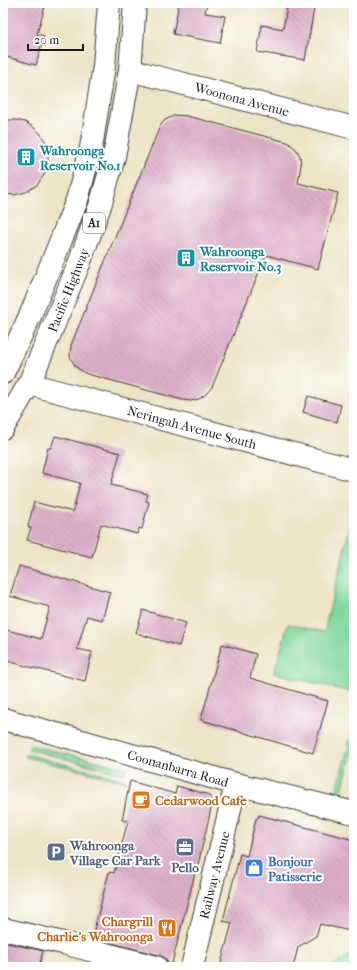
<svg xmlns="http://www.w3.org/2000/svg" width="357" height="970" font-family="'IM FELL French Canon',serif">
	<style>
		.grass { fill: url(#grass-tufts); stroke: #4e7a5c }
		.green { fill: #80d79b; stroke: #4e7a5c }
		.building { fill: url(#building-back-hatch) }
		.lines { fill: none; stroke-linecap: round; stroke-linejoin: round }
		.minor-casing { stroke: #3b3a35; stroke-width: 24 }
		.highway-casing { stroke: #3b3a35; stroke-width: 24 }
		.minor { stroke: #fff; stroke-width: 22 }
		.highway { stroke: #fff; stroke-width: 22 }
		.labels { text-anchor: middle; stroke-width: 4; stroke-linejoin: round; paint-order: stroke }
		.shield { fill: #fff; stroke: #606060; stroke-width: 1 }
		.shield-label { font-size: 12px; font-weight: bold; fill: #1c1c1c }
		.street-label { font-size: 13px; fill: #1c1c1c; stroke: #fff }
		.culture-label { font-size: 13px; font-weight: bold; fill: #0d838f; stroke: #fff; text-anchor: start }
		.food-label { font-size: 13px; font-weight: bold; fill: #c56008; stroke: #fff; text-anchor: start }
		.service-label { font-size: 13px; font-weight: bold; fill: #4e5e75; stroke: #fff; text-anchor: start }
		.shop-label { font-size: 13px; font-weight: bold; fill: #366cbe; stroke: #fff; text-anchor: start }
	</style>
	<defs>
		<pattern id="grass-tufts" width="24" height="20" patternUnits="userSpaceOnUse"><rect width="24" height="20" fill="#80d79b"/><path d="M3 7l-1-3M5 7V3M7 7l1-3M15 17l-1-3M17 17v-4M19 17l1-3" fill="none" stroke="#6eb885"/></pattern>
		<pattern id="building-back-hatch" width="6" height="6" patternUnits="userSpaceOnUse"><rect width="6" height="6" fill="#ddadc8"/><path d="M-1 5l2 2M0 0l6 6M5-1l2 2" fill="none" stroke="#bd94ab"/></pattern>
	</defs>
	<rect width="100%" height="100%" fill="#fff"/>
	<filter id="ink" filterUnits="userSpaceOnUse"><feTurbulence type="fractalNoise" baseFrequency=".025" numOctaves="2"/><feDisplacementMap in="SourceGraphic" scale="8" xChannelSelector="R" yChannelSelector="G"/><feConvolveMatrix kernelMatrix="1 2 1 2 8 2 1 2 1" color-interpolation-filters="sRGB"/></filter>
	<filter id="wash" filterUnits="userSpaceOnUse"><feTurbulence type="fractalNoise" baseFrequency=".012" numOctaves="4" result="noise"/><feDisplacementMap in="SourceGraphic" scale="16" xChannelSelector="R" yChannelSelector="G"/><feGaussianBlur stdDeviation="0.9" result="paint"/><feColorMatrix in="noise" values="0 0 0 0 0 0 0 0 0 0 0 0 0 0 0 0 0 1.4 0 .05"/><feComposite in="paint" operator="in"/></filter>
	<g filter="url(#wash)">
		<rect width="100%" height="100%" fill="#ede4c5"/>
		<path class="grass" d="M30 745 126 768 124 774 28 749Z
			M26 754 126 780V782L25 757Z"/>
		<path class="green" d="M354 509V693L274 673 288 624 324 632Z
			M354 724V745L341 794 336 793Z
			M354 952V967H331Z"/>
		<g id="blocks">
			<path class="building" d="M3 3H46L37 34 44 36 36 65 3 56Z
				M179 3H207L205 13 225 16 220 43 173 34Z
				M288 3H315L305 60 257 52 262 25 283 29Z
				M176 115 187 116 287 142 290 144 296 149 300 156 301 165 298 183 338 193 318 269 266 255 212 387 206 394 199 399 191 401 183 400 87 374 83 372 76 367 71 359 70 355 71 345 160 126 165 120Z
				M3 120H15L25 122 33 127 40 133 45 141 48 150V163L44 175 37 185 26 192 14 195 3 194Z
				M308 396 341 405 337 422 303 412Z
				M55 436 120 453 111 485 148 494 146 501 149 502 142 529 139 528 137 534 101 524 92 557 27 540 31 528 28 527 34 502 73 512 80 483 42 473 48 448H51Z
				M19 566 110 592 102 620 87 616 77 649 92 652 85 681 3 660V629L41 639 50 607 10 596Z
				M143 610 186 623 179 646 136 633Z
				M222 644 256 654 250 678 328 701 313 753 201 720Z
				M130 781 175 794 177 786 206 794 209 796 213 800 197 869H196L171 967H168V963L165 958 159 955 92 938 109 872 114 873 128 821 122 820Z
				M259 815 354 840V932L320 924 316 936 298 947 293 967H220L232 923 223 921 240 854 247 856 256 819 258 818Z
				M3 942 43 951 39 967H3Z"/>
		</g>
	</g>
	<g filter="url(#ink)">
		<use href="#blocks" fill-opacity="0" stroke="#3b3a35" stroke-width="1"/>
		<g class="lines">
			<defs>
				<path id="minor" d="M130 70 354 128
					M29 384 354 470
					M3 719 236 784 354 813
					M3 929 63 943 156 967
					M192 967 236 784"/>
				<path id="highway" d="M3 373 30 316 55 255 77 200 91 148 104 66 109 3
					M3 428 29 384 79 264 100 206 114 157 130 70 135 3"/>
			</defs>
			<use href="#minor" class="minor-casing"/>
			<use href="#highway" class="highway-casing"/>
			<use href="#minor" class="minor"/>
			<use href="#highway" class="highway"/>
		</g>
	</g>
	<defs>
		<symbol id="building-square" viewBox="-11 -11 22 22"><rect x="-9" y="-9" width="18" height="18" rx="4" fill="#0f9aa8" stroke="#fff"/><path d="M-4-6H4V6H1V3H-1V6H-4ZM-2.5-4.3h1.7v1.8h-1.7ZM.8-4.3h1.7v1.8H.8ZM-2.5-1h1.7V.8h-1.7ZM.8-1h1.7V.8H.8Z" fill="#fff"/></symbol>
		<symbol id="cafe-square" viewBox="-11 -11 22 22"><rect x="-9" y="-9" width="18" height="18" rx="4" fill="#e8710a" stroke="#fff"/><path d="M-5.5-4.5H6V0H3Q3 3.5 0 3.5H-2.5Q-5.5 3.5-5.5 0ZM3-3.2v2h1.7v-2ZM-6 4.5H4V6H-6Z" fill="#fff"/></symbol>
		<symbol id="office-square" viewBox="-11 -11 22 22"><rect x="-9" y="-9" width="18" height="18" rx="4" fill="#5c6f8a" stroke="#fff"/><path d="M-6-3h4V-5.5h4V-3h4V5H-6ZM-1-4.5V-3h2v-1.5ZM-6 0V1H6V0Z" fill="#fff"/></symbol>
		<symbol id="parking-square" viewBox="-11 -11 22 22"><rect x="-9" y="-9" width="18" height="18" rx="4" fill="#5c6f8a" stroke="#fff"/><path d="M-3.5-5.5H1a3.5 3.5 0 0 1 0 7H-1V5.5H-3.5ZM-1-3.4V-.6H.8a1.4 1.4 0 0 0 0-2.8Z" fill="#fff"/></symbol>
		<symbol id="shop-square" viewBox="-11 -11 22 22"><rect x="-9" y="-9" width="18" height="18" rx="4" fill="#3f7fe0" stroke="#fff"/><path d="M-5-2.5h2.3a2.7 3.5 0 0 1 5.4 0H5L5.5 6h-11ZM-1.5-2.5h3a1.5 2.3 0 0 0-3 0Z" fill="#fff"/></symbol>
		<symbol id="restaurant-square" viewBox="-11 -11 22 22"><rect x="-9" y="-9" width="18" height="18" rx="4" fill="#e8710a" stroke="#fff"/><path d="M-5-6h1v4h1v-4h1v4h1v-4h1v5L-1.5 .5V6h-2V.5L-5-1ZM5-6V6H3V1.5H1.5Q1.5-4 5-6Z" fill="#fff"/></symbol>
	</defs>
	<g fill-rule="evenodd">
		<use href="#building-square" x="15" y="146" width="22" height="22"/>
		<use href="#building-square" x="175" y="247" width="22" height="22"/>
		<use href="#cafe-square" x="130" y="789" width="22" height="22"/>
		<use href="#office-square" x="174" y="836" width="22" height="22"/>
		<use href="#parking-square" x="45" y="841" width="22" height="22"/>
		<use href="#shop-square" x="243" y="857" width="22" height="22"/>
		<use href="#restaurant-square" x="156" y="917" width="22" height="22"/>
	</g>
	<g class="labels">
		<rect class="shield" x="83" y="213" width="22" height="20" rx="3"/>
		<g class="shield-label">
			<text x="94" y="227">A1</text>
		</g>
		<g class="street-label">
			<text transform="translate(242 99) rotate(15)" y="5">Woonona Avenue</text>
			<text transform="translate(68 290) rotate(-68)" y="5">Pacific Highway</text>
			<text transform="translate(192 427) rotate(15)" y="5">Neringah Avenue South</text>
			<text transform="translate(178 768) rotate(16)" y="5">Coonanbarra Road</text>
			<text transform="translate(214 875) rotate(-76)" y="5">Railway Avenue</text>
		</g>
		<g class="culture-label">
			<text x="40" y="155">Wahroonga<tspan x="40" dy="15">Reservoir No.1</tspan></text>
			<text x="200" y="256">Wahroonga<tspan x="200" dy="15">Reservoir No.3</tspan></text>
		</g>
		<g class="food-label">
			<text x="155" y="805">Cedarwood Cafe</text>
			<text x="153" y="926" text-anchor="end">Chargrill<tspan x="153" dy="15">Charlie's Wahroonga</tspan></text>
		</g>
		<g class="service-label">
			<text x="70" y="850">Wahroonga<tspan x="70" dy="15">Village Car Park</tspan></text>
			<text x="185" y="872" text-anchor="middle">Pello</text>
		</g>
		<g class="shop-label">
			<text x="268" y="866">Bonjour<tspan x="268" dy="15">Patisserie</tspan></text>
		</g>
	</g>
	<rect width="357" height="970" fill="none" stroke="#fff" stroke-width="16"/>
	<path d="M28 44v6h55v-6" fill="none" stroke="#1c1c1c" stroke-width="2"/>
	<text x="34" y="44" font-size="12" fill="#1c1c1c" stroke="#ffffff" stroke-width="3" paint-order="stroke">20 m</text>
</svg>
